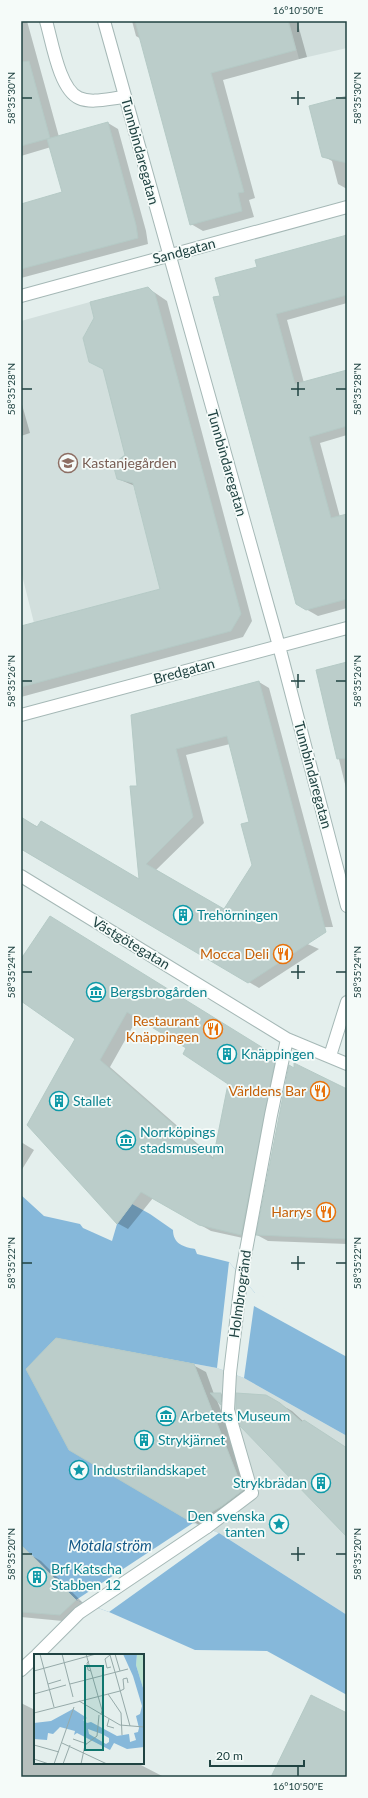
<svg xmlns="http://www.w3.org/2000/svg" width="368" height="1798" font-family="Lato,sans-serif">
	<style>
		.built { fill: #d2dfdd }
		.water { fill: #86b8da }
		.pier { fill: #e4efed }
		.shadow { fill: #0003; fill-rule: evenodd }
		.building { fill: #bbcdca; stroke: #b5cac6; fill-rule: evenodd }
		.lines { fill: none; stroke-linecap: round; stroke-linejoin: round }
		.lane-casing { stroke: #a5b8b6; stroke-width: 14 }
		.street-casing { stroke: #a5b8b6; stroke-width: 14 }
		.lane { stroke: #fff; stroke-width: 12 }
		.street { stroke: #fff; stroke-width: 12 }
		.ticks { fill: none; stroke: #204342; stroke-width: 1.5 }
		.labels { text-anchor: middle; stroke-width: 3.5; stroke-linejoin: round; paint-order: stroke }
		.street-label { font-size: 14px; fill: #204342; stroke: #f5fbf9 }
		.education-label { font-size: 14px; fill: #785e54; stroke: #f5fbf9; text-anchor: start }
		.culture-label { font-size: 14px; fill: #0d838f; stroke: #f5fbf9; text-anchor: start }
		.food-label { font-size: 14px; fill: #c56008; stroke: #f5fbf9; text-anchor: end }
		.water-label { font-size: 15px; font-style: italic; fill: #125787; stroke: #f5fbf9 }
		.inset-road { fill: none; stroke: #96aaa9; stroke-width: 1 }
		.view { fill: #0f766e; fill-opacity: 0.15; stroke: #0f766e; stroke-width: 2 }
		.inset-edge { fill: none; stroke: #204342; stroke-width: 2 }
		.neatline { fill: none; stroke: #204342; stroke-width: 1.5 }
		.ticks-label { font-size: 10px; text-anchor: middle; fill: #204342 }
	</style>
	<rect width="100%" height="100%" fill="#e4efed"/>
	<path class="built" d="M289 21H347V48L299 59Z
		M90 302 97 327 87 330 83 338 89 362 106 364 126 458 113 464 117 479 122 480 131 478 156 571 174 585 34 623 21 571V321Z
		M56 1338 217 1368 244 1378 347 1436V1615L219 1533 193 1523 69 1450 26 1369Z"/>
	<path class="water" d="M21 1195 44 1216 80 1224 83 1228 112 1241 117 1224 132 1204 150 1214 173 1230C173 1244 184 1247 195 1249L197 1254 229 1262 255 1293 264 1300 347 1344V1436L244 1378 217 1368 56 1338 26 1369 70 1450 193 1523 219 1533 347 1615V1695L267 1651 195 1650 109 1612 76 1600 30 1553H21Z"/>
	<path class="pier" d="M229 1262 255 1293 256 1291 265 1298 347 1342V1357L254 1306 244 1378 217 1368Z
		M193 1523 219 1533 109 1612 76 1600Z"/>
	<path class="shadow" d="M21 21H27L59 137 108 123 118 129 146 231 148 244 21 278V205L63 193 51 147 21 156Z
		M132 21H297L307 57 223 80 255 198 249 200 254 217 203 231 191 224 141 39 136 36Z
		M347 97V189L338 184 332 161 323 156Z
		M347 234V303L287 320 304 383 347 371V435L320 443 340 517 347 515V608L318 616 297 604 221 296 258 268 345 237V235Z
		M148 288 167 301 252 621 243 637 21 697V628L162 589 135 486 118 479 126 455Z
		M21 401 30 433 21 436Z
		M347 663V792L317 670Z
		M259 682 269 688 333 927 271 928 319 949 259 988 21 849V818L140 880 138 787 132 716ZM230 744 250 823 253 865 225 911 156 870 204 823 186 755Z
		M61 924 286 1064 252 1240 211 1231 153 1198 128 1229 117 1223 76 1039 21 1000V961ZM138 1017 188 1048 229 1083 214 1158 110 1067Z
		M347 1090V1244L268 1241 257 1235Z
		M21 1142 34 1150 21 1171Z
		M193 1365 206 1372 214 1394H221L233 1401 232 1410 216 1398 255 1497 206 1529 70 1449Z
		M266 1396 292 1411 304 1422 347 1448V1536L241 1425Z
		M21 1554H29L41 1561 87 1607 73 1622 21 1617Z
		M21 1703 35 1710V1763H137L164 1777H21Z"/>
	<path class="building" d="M135 21H288L296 50 211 73 244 192 238 193 242 211 190 225Z
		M29 61 50 138 21 146V62Z
		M347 96V163L322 157 309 106Z
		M108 122 136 225 138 238 21 269V204L62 192 47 139Z
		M347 235V295L276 314 295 384 347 370V426L309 437 331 518 347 514V599L306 610 296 604 213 297 220 296 215 278 257 267 255 260Z
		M148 287 155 294 241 614 231 631 21 687V626L160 589 133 483 117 479 113 464 125 455 103 369 89 362 83 338 94 318 90 302Z
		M347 662V758L337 759 316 670Z
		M259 681 326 932 248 983 21 849V817L37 827 41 821 139 879 130 786H137L131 715ZM227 736 249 822 241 824 252 865 224 909 146 864 193 817 176 749Z
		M50 916 276 1056 241 1235 199 1225 141 1192 117 1224 27 1125 75 1039 21 1001V959ZM127 1012 186 1048 183 1054 228 1084 213 1159 100 1060Z
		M294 1063 347 1089V1239L256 1235 289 1065 294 1068Z
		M56 1338 194 1364 243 1490 222 1506 193 1523 69 1450 26 1369Z
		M210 1393H221V1405Z
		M236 1393 266 1395 280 1403 302 1422 304 1420 347 1448V1537L240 1426 236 1409Z
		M21 1545 76 1600 60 1615 21 1612Z
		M311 1695 347 1713V1777H271Z"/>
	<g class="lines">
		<defs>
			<path id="lane" d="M46 21C52 41 59 89 79 98 92 104 111 98 125 97
				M207 1527 252 1493 228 1410 230 1373"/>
			<path id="street" d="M104 21 279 646 347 906
				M21 296 347 207
				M21 715 347 628
				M21 876 287 1039 347 1064
				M330 1056 347 1002
				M230 1373 242 1272 271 1115 287 1039
				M37 1655 79 1613 207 1527
				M21 1670 35 1657"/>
		</defs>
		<use href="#lane" class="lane-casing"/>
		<use href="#street" class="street-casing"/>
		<use href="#lane" class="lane"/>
		<use href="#street" class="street"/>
	</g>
	<path class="ticks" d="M298 22V32M298 91V105M22 98H32M291 98H305M336 98H346M298 382V396M22 389H32M291 389H305M336 389H346M298 674V688M22 681H32M291 681H305M336 681H346M298 965V979M22 972H32M291 972H305M336 972H346M298 1256V1270M22 1263H32M291 1263H305M336 1263H346M298 1547V1561M22 1554H32M291 1554H305M336 1554H346M298 1766V1776"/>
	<defs>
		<symbol id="school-ring" viewBox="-11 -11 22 22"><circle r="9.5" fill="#f5fbf9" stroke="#8d6e63" stroke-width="1.5"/><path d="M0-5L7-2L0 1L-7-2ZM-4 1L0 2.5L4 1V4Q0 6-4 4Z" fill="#8d6e63"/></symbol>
		<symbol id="building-ring" viewBox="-11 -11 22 22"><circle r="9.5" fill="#f5fbf9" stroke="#0f9aa8" stroke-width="1.5"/><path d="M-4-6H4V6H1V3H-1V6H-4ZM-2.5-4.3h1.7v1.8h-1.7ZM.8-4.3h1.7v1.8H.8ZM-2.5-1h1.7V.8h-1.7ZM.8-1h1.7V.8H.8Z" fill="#0f9aa8"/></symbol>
		<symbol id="restaurant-ring" viewBox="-11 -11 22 22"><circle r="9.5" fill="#f5fbf9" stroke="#e8710a" stroke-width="1.5"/><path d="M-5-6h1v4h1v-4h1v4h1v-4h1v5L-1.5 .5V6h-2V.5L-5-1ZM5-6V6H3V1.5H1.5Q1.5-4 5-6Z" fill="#e8710a"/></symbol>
		<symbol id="museum-ring" viewBox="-11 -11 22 22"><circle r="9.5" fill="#f5fbf9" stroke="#0f9aa8" stroke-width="1.5"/><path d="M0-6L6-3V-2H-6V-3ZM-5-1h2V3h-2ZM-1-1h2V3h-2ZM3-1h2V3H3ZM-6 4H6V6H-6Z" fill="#0f9aa8"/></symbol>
		<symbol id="sight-ring" viewBox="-11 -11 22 22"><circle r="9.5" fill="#f5fbf9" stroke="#0f9aa8" stroke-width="1.5"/><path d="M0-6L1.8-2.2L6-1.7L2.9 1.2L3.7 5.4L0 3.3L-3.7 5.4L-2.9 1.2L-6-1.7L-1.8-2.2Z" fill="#0f9aa8"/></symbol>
	</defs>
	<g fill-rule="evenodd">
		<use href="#school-ring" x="57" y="452" width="22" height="22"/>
		<use href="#building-ring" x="172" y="904" width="22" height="22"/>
		<use href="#restaurant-ring" x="272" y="943" width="22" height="22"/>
		<use href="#museum-ring" x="85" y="981" width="22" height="22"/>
		<use href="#restaurant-ring" x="202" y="1018" width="22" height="22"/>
		<use href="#building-ring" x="216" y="1043" width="22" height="22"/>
		<use href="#restaurant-ring" x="309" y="1080" width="22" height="22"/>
		<use href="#building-ring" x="48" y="1090" width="22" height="22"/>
		<use href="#museum-ring" x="115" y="1129" width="22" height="22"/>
		<use href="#restaurant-ring" x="315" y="1201" width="22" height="22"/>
		<use href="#museum-ring" x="155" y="1405" width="22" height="22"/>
		<use href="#building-ring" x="133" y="1429" width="22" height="22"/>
		<use href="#sight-ring" x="68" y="1459" width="22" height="22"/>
		<use href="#building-ring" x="310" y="1472" width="22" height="22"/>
		<use href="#sight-ring" x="268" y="1513" width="22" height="22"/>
		<use href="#building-ring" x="26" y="1566" width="22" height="22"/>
	</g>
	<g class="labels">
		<g class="street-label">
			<text transform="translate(140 151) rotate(75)" y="5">Tunnbindaregatan</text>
			<text transform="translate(184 251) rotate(-15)" y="5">Sandgatan</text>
			<text transform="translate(227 463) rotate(74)" y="5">Tunnbindaregatan</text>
			<text transform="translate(184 671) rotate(-15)" y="5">Bredgatan</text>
			<text transform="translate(313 775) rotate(75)" y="5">Tunnbindaregatan</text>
			<text transform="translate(131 943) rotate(31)" y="5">Västgötegatan</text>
			<text transform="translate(240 1294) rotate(-82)" y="5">Holmbrogränd</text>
		</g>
		<g class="education-label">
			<text x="82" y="468">Kastanjegården</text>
		</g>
		<g class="culture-label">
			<text x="197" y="920">Trehörningen</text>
			<text x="110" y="997">Bergsbrogården</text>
			<text x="241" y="1059">Knäppingen</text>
			<text x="73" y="1106">Stallet</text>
			<text x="140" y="1137">Norrköpings<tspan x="140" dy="16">stadsmuseum</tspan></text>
			<text x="180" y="1421">Arbetets Museum</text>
			<text x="158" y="1445">Strykjärnet</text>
			<text x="93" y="1475">Industrilandskapet</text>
			<text x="307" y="1488" text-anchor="end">Strykbrädan</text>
			<text x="265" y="1521" text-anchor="end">Den svenska<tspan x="265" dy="16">tanten</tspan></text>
			<text x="51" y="1574">Brf Katscha<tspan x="51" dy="16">Stabben 12</tspan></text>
		</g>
		<g class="food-label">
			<text x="269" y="959">Mocca Deli</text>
			<text x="199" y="1026">Restaurant<tspan x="199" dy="16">Knäppingen</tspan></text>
			<text x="306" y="1096">Världens Bar</text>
			<text x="312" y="1217">Harrys</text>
		</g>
		<g class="water-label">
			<text x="110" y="1551">Motala ström</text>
		</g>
	</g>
	<g transform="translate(34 1654)">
		<rect width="110" height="110" fill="#e4efed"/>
		<path d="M103 0H110V37L102 11Z" fill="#bae2cf"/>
		<path d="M89 0H103L102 11 110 37V93L93 95 80 89 76 96 43 79 40 81 41 77 26 73 19 80 14 79 13 86 0 85V69L17 67 39 55 53 64 49 66 53 69 57 68 83 82 95 80 96 88 102 86 100 79 104 78 105 74 102 62 106 60 108 52 99 22ZM54 75 68 80 75 84V88L72 90 55 80Z" fill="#86b8da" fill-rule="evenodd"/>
		<path class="inset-road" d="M6 0 20 53M28 0 39 43M52 0 68 56 67 61M81 0 86 17M76 1 71 5 73 14 77 13M76 1 81 18M55 7 53 9 54 16 57 17M0 17 62 0M81 18 96 72M14 30 27 26M36 30 94 15M86 37 90 35 89 25 93 24 94 29M0 40 32 31M74 40 87 59 88 81M45 47 86 71 110 73M0 59 86 37M75 65 73 72 80 74M39 85 53 90M28 89 73 110M0 91 25 98M0 105 15 110M20 110 40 53M29 110 36 91M47 110 51 91 63 82 65 61"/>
		<path class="view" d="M51 12H69V96H51Z"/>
		<rect width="110" height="110" class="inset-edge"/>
	</g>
	<rect width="368" height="1798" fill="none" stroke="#f5fbf9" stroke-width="44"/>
	<path d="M210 1760v6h94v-6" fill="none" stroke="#204342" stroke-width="2"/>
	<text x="216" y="1760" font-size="12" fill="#204342" stroke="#f5fbf9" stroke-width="3" paint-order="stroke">20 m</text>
	<rect x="22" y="22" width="324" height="1754" class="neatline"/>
	<g class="ticks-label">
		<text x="298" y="14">16°10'50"E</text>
		<text transform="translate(11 98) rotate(-90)" y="4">58°35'30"N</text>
		<text transform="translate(357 98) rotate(-90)" y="4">58°35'30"N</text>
		<text transform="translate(11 389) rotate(-90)" y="4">58°35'28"N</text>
		<text transform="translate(357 389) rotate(-90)" y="4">58°35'28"N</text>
		<text transform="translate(11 681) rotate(-90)" y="4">58°35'26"N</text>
		<text transform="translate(357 681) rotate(-90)" y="4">58°35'26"N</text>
		<text transform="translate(11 972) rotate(-90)" y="4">58°35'24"N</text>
		<text transform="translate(357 972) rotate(-90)" y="4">58°35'24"N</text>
		<text transform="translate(11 1263) rotate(-90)" y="4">58°35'22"N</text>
		<text transform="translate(357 1263) rotate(-90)" y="4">58°35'22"N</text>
		<text transform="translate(11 1554) rotate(-90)" y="4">58°35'20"N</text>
		<text transform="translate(357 1554) rotate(-90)" y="4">58°35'20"N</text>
		<text x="298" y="1790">16°10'50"E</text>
	</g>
</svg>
